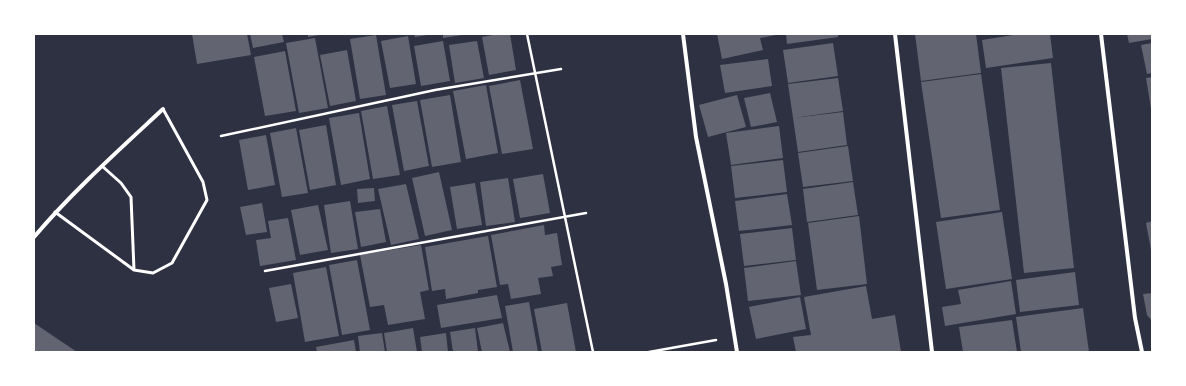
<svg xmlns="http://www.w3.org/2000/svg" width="1186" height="386" font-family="'Space Grotesk',sans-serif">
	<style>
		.building { fill: #626471 }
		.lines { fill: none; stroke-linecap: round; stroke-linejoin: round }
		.path { stroke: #fff; stroke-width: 2.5 }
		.service { stroke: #fff; stroke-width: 3 }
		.minor { stroke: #fff; stroke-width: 4 }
	</style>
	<rect width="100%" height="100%" fill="#2d3142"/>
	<path class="building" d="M192 34H247L251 55 197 64Z
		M250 34H282L284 42 253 48Z
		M308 34H319V35L308 37Z
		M414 34H427V35L415 37Z
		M443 34H461L462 35 443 38Z
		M498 34H510L516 70 489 75 482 37Z
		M717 34H776V35L760 38 763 50 722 59Z
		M786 34H838V37L787 44Z
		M915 34H976L981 73 921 81Z
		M1020 34H1050L1053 58 986 68 982 40Z
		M1127 34H1152V39L1129 43Z
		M376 35 386 95 360 99 350 39Z
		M408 36 416 84 390 88 381 41Z
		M315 38 328 108 299 113 286 43Z
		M443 41 450 81 421 86 414 46Z
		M477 41 484 78 455 83 449 45Z
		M833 43 838 76 788 83 783 50Z
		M1152 43V73L1147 74 1141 45Z
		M347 50 356 101 330 106 320 55Z
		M285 51 296 111 265 116 254 57Z
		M768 59 772 86 725 93 720 65Z
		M1051 63 1074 268 1024 273 1001 68Z
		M981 74 1000 210 941 218 921 82Z
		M1152 77V109H1151L1146 78Z
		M838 78 843 111 793 118 788 84Z
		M520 80 533 149 502 154 489 86Z
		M486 85 498 153 466 159 453 91Z
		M770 93 777 122 751 127 744 98Z
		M450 95 461 162 432 167 420 100Z
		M737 95 746 127 708 137 699 105Z
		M417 101 429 166 404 171 392 105Z
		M387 106 400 175 373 179 361 111Z
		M843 112 847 145 798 152 793 118Z
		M359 113 370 179 341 185 329 118Z
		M326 125 336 185 310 190 299 130Z
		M779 126 783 158 731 165 726 133Z
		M296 128 308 193 282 197 270 133Z
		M266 135 275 185 248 190 239 140Z
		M848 146 853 181 803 187 798 153Z
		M783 160 787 192 735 198 731 166Z
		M439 172 452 230 425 236 412 178Z
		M543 174 550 213 520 218 513 179Z
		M508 178 515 222 486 226 480 182Z
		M853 182 858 215 807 222 803 189Z
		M475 183 482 225 457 229 450 187Z
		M406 184 419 239 391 245 378 189Z
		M374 188 375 201 358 203 357 189Z
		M787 194 792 225 739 231 735 201Z
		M350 201 358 249 331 253 324 205Z
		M262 203 267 232 246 235 240 207Z
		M318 205 328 250 300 255 291 210Z
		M380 209 386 242 361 247 355 212Z
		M1002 212 1012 279 946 289 936 222Z
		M859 216 867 284 817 290 808 223Z
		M288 218 296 260 260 266 256 240 271 238 268 221Z
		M1152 221V250H1151L1146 223Z
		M544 225 545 235 557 233 562 265 551 267 553 276 538 278 541 294 511 299 508 284 500 285 491 235Z
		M792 228 796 260 744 266 740 234Z
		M488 236 497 287 478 290V293L446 299 445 289 432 291 425 247Z
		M421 245 429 290 420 292 425 319 388 325 384 305 370 307 360 255Z
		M357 260 370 330 342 335 329 265Z
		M796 261 801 295 748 301 744 268Z
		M326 267 339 336 305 342 293 273Z
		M1075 272 1079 305 1020 312 1016 280Z
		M1011 281 1016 314 945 326 942 307 961 304 958 290Z
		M291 284 298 318 276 322 269 288Z
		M866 286 872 319 895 315 901 352H796L793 337 811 335 804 297Z
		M1152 293V321L1147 315 1143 294Z
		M497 295 502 318 441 328 437 305Z
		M800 297 806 329 756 339 749 307Z
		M529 302 538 352H513L505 306Z
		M567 303 576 352H542L534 309Z
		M1083 308 1089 352H1021L1016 317Z
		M1012 320 1017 352H963L959 327Z
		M34 323 77 352H34Z
		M503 323 510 352H482L477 328Z
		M413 328 417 352H387L384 333Z
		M475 328 478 352H453L450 332Z
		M382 333 385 352H360L358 336Z
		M446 333 448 352H422L420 337Z
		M354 340 356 352H317L316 347Z"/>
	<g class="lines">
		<path class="path" d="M527 34 593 352
			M221 136 435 90 561 69
			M265 271 586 213
			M649 352 716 340"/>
		<path class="service" d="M102 166 121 183 131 197 134 270
			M55 212 134 270 153 273 172 263 207 200 203 182 163 109"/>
		<path class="minor" d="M683 34 696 137 726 284 737 352
			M895 34 932 352
			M1101 34 1135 318 1142 352
			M34 237C73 191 119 150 163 109"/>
	</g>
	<rect width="1186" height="386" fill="none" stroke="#ffffff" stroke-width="70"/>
</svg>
